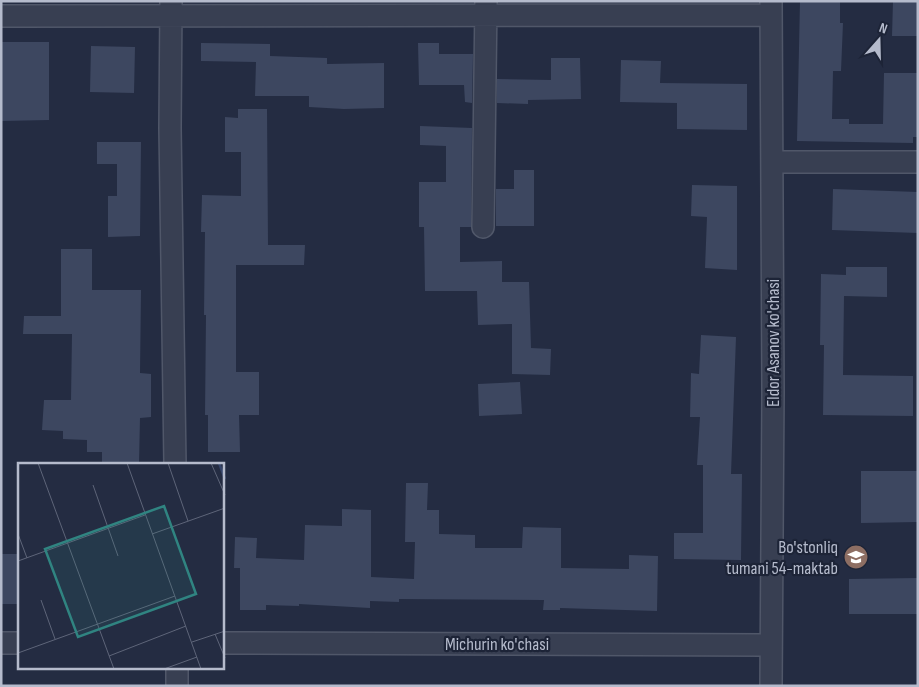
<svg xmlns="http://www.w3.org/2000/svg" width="919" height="687" font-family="'Sofia Sans Condensed',sans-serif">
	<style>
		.building { fill: #3d4760 }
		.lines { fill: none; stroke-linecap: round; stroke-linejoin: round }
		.street-casing { stroke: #505769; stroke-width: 24 }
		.street { stroke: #383f52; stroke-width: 21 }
		.labels { text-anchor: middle; stroke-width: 4.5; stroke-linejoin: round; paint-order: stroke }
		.street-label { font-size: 18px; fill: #b5bbcc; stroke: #1d2437 }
		.poi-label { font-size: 18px; fill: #b5bbcc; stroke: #1d2437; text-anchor: end }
		.inset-river { fill: none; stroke: #36456a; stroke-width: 2.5 }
		.inset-road { fill: none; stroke: #5e6579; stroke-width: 1 }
		.view { fill: #308481; fill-opacity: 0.15; stroke: #308481; stroke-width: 2.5 }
		.inset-edge { fill: none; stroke: #b5bbcc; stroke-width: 2.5 }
	</style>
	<rect width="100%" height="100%" fill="#242c42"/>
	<path class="building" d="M800 1H840V23H843L841 71H833L832 119H849V124H883L884 73H918V137H913V143L797 141Z
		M893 1H917V36H892Z
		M1 42H49V120L1 121Z
		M201 43 270 44V56L327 58V64L384 63V108L344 109 309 107V96H255L256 62 201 61Z
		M418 43H439V54H473L472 103 465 102 464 85H419Z
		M91 46 135 47 134 93 90 92Z
		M551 58H580L581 99 528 100V104L497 103V79L551 80Z
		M621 60 661 61 660 83 747 84V130L677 129V103L620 102Z
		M238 109H267L268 245H305L304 265H236V372H259V415H239L240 452H208V415H205L206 315H204L205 232H201L202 195 241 196V152H225V117L238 118Z
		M420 126 472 128 471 227H460V262L502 261V282H529L531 348 551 349 550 375 512 374V324L478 325 477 291H425L424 227H419V182H446V146L420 145Z
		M97 142H141L140 236 108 237V196H117V164H97Z
		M514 170H534V226H496V189H514Z
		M692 185 737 186V270L705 268 707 217 691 216Z
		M833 189 918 192V233L832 230Z
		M61 249H92V290H141L140 373 151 374V417L140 418 139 464H102V452H87V440L63 439V431L42 430 44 400H71L72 334H23L24 316H61Z
		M846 267H887V297L844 296 843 375 913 376V416L823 415 824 345H820L821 274 846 275Z
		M701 335 736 337 731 474H742L741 560 674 559V533H703V465H697L700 417H690L691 373 699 374Z
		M520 382 522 414 479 416 478 384Z
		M861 471H918V522L861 523Z
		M406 483H428L427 510H439V534L475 535V548H522L523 527 561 528V568L629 569V555L658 556 657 611 560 608V610H543L544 600 399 599V602L370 601V608L299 604V606L266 605V610H240V568H234L235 537 257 538 256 558 304 560 305 525 342 526V509L371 510V577L414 579 415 542H405Z
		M1 554H18L17 604H1Z
		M918 578V614H849V579Z"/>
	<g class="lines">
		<defs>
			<path id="street" d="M771 1 773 392 771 686
				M171 2 170 128 175 464
				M1 16 770 15
				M772 162H918
				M483 227 486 1
				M1 643H19
				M222 643 771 645
				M177 686V668"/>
		</defs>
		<use href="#street" class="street-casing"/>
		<use href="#street" class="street"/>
	</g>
	<defs>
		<symbol id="school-disc" viewBox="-11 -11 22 22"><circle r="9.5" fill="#8d6e63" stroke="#1d2437"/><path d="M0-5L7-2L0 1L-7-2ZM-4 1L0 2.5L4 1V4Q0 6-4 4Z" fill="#fff"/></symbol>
	</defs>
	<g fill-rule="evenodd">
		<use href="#school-disc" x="842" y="543" width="28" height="28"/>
	</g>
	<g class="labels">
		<g class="street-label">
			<text transform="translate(773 343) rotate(-90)" y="6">Eldor Asanov ko'chasi</text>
			<text x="497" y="650">Michurin ko'chasi</text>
		</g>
		<g class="poi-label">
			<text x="838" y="553">Bo'stonliq<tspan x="838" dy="21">tumani 54-maktab</tspan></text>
		</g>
	</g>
	<g transform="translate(18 463)">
		<rect width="206" height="206" fill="#242c42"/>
		<path class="inset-river" d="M201 0 207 16"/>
		<path class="inset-road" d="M20 0 96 206M109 0 183 206M150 0 170 58M193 0 207 32M75 22 100 93M0 71 9 95M134 71 207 45M0 98 127 52M23 137 37 176M197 171 207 195M174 179 207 168M0 190 157 133M91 193 168 163M146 206 179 194"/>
		<path class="view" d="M146 43 178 131 60 174 27 86Z"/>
		<rect width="206" height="206" class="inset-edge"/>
	</g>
	<rect width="919" height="687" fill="none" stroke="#b5bbcc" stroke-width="5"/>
	<g transform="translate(879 40) rotate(20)" stroke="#1d2437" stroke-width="4" paint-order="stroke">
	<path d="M0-4L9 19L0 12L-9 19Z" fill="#b5bbcc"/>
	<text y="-8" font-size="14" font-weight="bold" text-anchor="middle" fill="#b5bbcc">N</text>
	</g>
</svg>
